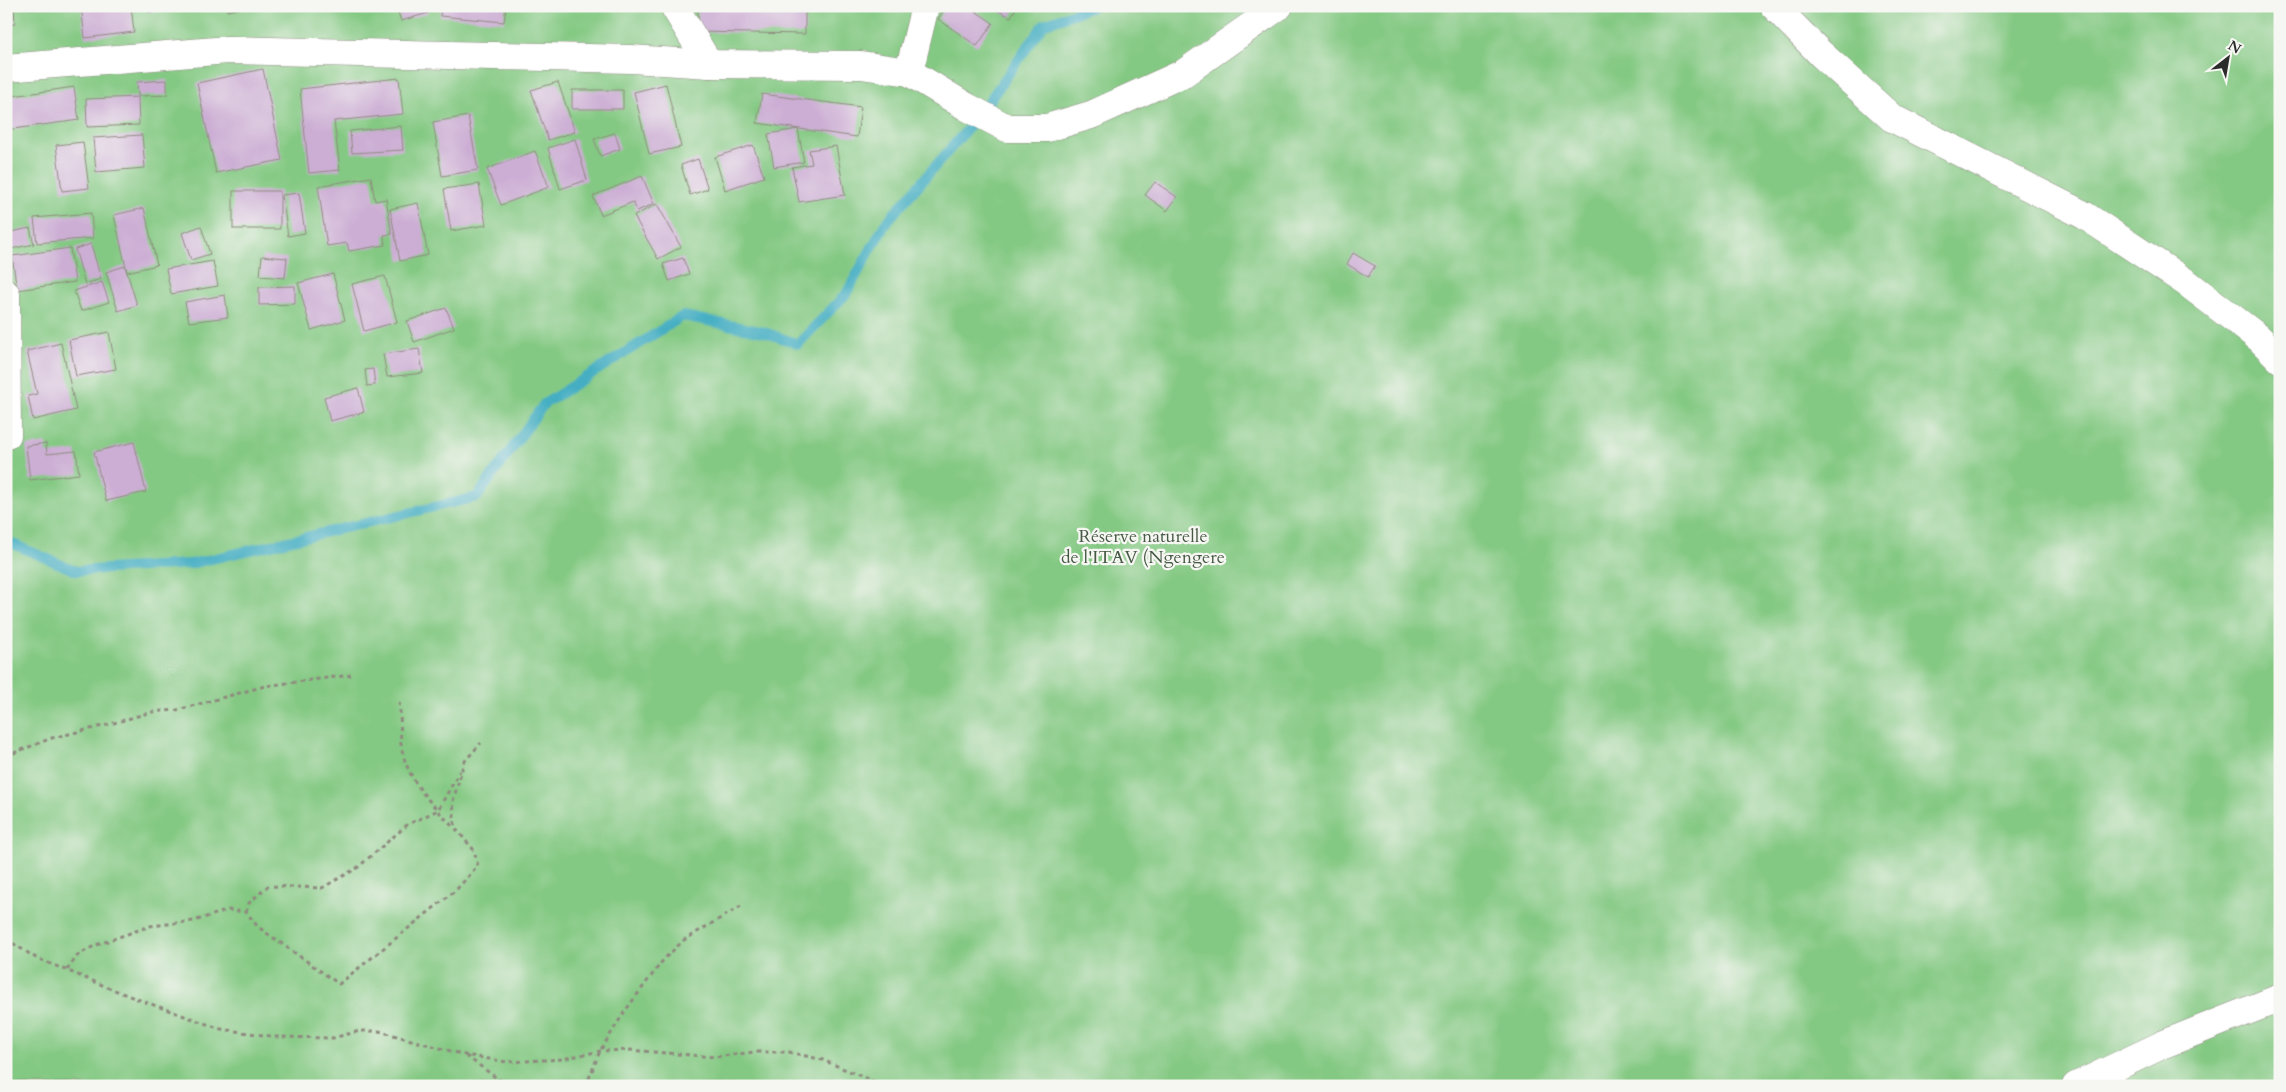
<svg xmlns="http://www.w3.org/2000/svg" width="2286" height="1092" font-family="Cardo,serif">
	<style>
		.green { fill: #84c983; stroke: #587a57 }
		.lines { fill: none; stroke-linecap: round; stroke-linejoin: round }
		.stream { stroke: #44aec3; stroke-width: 10 }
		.building { fill: #ccadd4 }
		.minor-casing { stroke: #8e8a7f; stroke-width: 29 }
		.tertiary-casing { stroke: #8e8a7f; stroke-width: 29 }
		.path { stroke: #8e8a7f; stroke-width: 3; stroke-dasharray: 4 4; stroke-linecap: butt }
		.minor { stroke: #fff; stroke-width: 28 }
		.tertiary { stroke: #fff; stroke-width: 28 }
		.labels { text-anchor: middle; stroke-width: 4.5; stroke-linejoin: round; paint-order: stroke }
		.park-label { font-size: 18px; fill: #465a45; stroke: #f6f6f2 }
	</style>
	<rect width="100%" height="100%" fill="#f6f6f2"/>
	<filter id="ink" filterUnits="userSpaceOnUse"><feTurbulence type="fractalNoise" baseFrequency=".02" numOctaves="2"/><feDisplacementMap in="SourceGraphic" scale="10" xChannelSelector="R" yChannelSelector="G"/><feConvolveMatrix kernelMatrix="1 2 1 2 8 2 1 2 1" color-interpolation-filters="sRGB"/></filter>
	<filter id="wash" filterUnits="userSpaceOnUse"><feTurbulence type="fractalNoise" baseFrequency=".0096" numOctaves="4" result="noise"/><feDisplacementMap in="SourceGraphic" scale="20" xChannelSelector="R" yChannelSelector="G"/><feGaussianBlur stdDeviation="1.12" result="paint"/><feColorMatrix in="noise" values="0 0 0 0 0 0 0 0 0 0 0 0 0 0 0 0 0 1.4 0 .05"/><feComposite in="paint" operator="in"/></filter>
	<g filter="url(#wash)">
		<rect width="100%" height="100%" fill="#f1e8d3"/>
		<path class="green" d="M6 6H2280V1086H6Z"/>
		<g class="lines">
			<path class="stream" d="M6 541 76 571 190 564 477 497 544 404 683 316 764 332 798 344 846 294 885 224 977 118 1044 24 1095 6"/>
		</g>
		<g id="blocks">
			<path class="building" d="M6 6H14L15 24 6 25Z
				M81 6H131L134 32 85 38Z
				M148 6H183V7L149 12Z
				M227 6H245L246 7 227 11Z
				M396 6H426L428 13 401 21Z
				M441 6H506L504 22 440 16Z
				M698 6H805V34L698 32Z
				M947 6H968L993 23 977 46 938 19Z
				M993 6H1017L1011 17 992 8Z
				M263 69 282 160 216 173 197 83Z
				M399 78 403 114 334 121 340 170 309 173 300 89Z
				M167 80V95L138 96 137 82Z
				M558 82 575 132 548 140 531 90Z
				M666 84 681 147 649 154 634 92Z
				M74 87 79 120 6 130V97Z
				M572 90H623V109H572Z
				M762 94 861 107 857 137 757 123Z
				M138 97 139 125 87 127 86 99Z
				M468 116 478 170 442 176 433 122Z
				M401 126 403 150 352 153 350 131Z
				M798 129 804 162 774 167 768 134Z
				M615 133 620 149 600 156 594 139Z
				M142 135 145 168 96 172 93 138Z
				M575 139 587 180 560 189 548 148Z
				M83 142 89 188 62 191 56 145Z
				M753 145 764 177 725 190 715 157Z
				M836 146 845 195 799 202 792 167 812 164 809 150Z
				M535 151 549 187 501 205 487 169Z
				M698 159 708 189 690 195 681 165Z
				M642 176 654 204 637 211 633 202 601 215 593 196Z
				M371 177 375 201 386 199 392 234 384 235 385 245 349 251 347 243 327 246 318 186Z
				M1155 182 1177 197 1167 211 1145 195Z
				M479 184 486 225 451 231 444 189Z
				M233 191H280V229H233Z
				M299 193 305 233 288 236 282 195Z
				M418 203 428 255 400 261 390 209Z
				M657 204 681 247 658 259 634 216Z
				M144 208 157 265 127 272 114 215Z
				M91 213 93 238 37 243 34 218Z
				M201 226 210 254 191 260 182 233Z
				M30 228 34 244 6 250V233Z
				M91 244 101 279 85 284 75 249Z
				M70 248 75 282 17 290 12 256Z
				M1353 253 1375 266 1368 277 1347 264Z
				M262 256 287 258 285 278 260 276Z
				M683 258 689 274 669 281 663 264Z
				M213 261 218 286 171 294 166 269Z
				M125 266 137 305 118 311 106 272Z
				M333 274 345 320 311 330 298 283Z
				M385 276 397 322 364 331 352 284Z
				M102 282 109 302 81 311 74 291Z
				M295 286V304L259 305V287Z
				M225 295 228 317 189 322 185 302Z
				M446 308 454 328 414 342 407 321Z
				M109 332 116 369 76 376 69 340Z
				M61 343 76 410 33 420 28 396 37 394 27 351Z
				M419 349 423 373 387 377 383 354Z
				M373 369 375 385 367 386 365 370Z
				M358 388 364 412 330 421 324 397Z
				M134 442 146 492 106 501 94 452Z
				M46 443 47 454 76 451 79 474 30 480 26 446Z"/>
		</g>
	</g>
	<g filter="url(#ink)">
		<use href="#blocks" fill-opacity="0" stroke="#8e8a7f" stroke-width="1"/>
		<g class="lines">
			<defs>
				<path id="minor" d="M674 6 709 64
					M1774 6 1821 54 1892 118 2084 215 2187 283 2259 338 2280 359
					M6 294 7 435
					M2076 1086 2164 1044 2280 998"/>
				<path id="tertiary" d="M6 68 228 50 631 59 709 64 861 65 909 72 967 107 1007 128H1047L1091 115 1184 73 1279 6
					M909 72 925 6"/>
			</defs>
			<use href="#minor" class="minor-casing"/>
			<use href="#tertiary" class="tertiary-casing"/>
			<path class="path" d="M399 702C401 717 400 730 401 744 406 780 431 803 454 828
				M6 756 52 738 107 725 151 712 177 710 265 686 351 675
				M246 912 249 903 268 886 322 888 357 868 407 825 438 810 460 771
				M6 939 36 958 137 999 221 1029 277 1037 333 1038 360 1031H379L465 1055 507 1062 562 1059 600 1051 629 1050 715 1057 755 1052H789L823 1060 884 1086
				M67 970 78 955 96 945 150 926 194 921 228 910 246 912 258 927 339 984 456 890 478 866 474 850 455 828 453 801 464 762 481 743
				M466 1056 508 1086
				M586 1086 600 1051 625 1011 664 959 684 940 741 906"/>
			<use href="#minor" class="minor"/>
			<use href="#tertiary" class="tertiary"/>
		</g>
	</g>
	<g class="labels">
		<g class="park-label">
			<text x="1143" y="542">Réserve naturelle<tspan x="1143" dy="21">de l'ITAV (Ngengere</tspan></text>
		</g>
	</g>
	<rect width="2286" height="1092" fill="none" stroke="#f6f6f2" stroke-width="25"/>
	<g transform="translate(2228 58) rotate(31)" stroke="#f6f6f2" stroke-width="4" paint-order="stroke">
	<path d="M0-4L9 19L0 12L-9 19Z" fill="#2b2b2b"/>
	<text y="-8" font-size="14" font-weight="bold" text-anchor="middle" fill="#2b2b2b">N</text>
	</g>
</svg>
